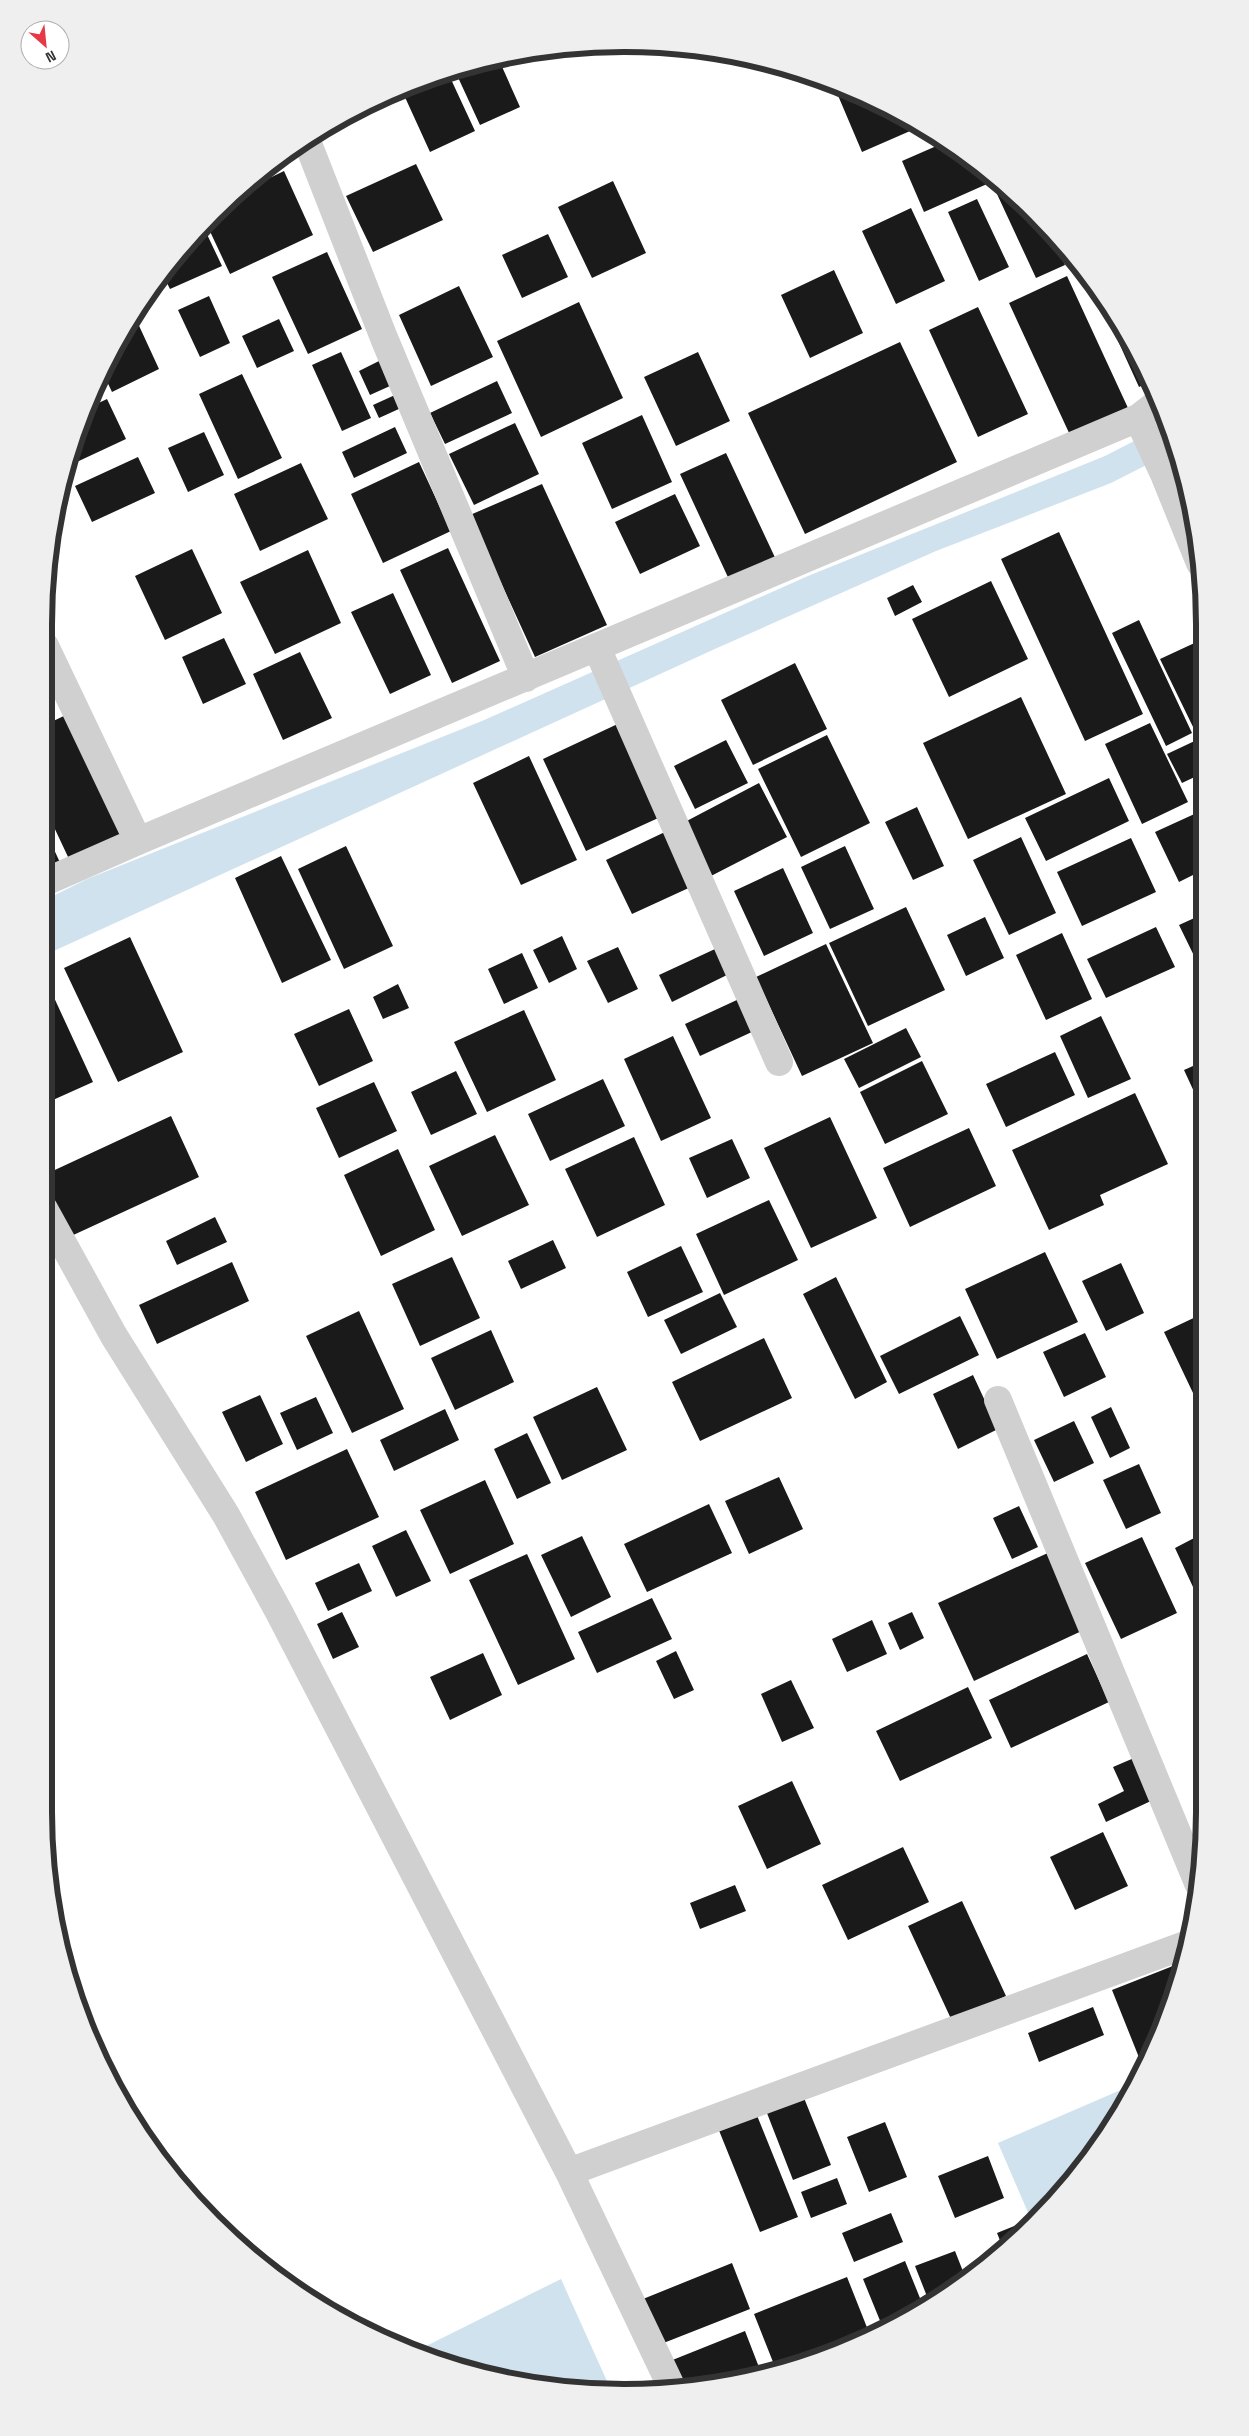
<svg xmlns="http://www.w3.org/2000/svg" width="1249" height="2436" font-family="'Space Grotesk',sans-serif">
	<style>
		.water { fill: #cfe2ee }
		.building { fill: #1a1a1a }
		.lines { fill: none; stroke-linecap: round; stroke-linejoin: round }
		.street { stroke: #d0d0d0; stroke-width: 28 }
		.rim { fill: none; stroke: #333; stroke-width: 6 }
	</style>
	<rect width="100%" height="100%" fill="#fff"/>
	<path class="water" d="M1167 424 1174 451 1111 483 936 551 717 648 45 955V900L87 879 482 721 808 576 1105 456Z
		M1123 2089 1127 2098 1085 2165 1033 2224 998 2143Z
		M561 2279 611 2390C541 2393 479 2371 414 2352Z"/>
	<path class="building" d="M499 60 520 107 480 125 456 73 468 68Z
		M449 75 475 131 430 152 404 95Z
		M834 86 881 104 917 128 862 152Z
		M941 144 996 180 924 212 902 161Z
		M416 164 443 220 373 252 346 196Z
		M284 171 313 235 230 274 207 225 236 194Z
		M613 181 646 253 592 278 558 207Z
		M1008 189 1052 235 1065 265 1036 278 997 194Z
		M977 199 1009 267 979 281 948 212Z
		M911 208 945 281 896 304 862 231Z
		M204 228 222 266 170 289 162 273Z
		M548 234 568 277 522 298 502 255Z
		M327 252 362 329 308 354 272 277Z
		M1082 267 1085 271 1104 304 1100 306Z
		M834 270 863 333 810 358 781 295Z
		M1067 276 1128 408 1070 435 1009 303Z
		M459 286 493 357 431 386 399 315Z
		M209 296 230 343 200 357 178 310Z
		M579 302 623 398 541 437 497 341Z
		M978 307 1028 414 978 437 929 330Z
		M135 317 159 369 112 392 102 371Z
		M279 319 294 351 257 368 242 336Z
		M1113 319 1149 382 1139 387 1109 321Z
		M900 342 957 462 805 534 748 413Z
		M341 352 371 418 342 431 312 365Z
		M698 352 730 421 676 446 644 377Z
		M379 361 390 386 370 395 359 371Z
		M242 374 282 458 238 479 199 394Z
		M497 381 512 413 445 444 430 413Z
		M395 395 401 408 379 418 373 405Z
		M107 399 126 439 66 467 88 408Z
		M642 415 672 482 612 509 582 443Z
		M515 423 539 474 474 505 449 454Z
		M395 427 407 453 354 478 342 452Z
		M204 432 224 475 188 492 168 448Z
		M726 453 779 566 733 588 680 474Z
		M138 457 155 493 92 522 75 486Z
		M419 462 451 531 383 563 351 494Z
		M301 463 328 519 260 551 234 494Z
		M542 484 607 625 535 657 470 515Z
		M675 494 700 546 640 574 615 522Z
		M1059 532 1143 714 1085 741 1001 559Z
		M448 548 500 661 452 683 400 570Z
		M192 549 222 613 165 640 135 576Z
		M308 550 341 623 275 654 240 582Z
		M991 581 1028 659 949 697 912 619Z
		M913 585 922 602 895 616 887 598Z
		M393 593 431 675 390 694 351 612Z
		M1139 620 1192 733 1166 746 1112 633Z
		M224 638 246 684 203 704 182 657Z
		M1201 640V728L1195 731 1160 659Z
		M300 652 332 718 283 740 253 674Z
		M795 663 827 729 753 765 721 700Z
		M1021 697 1066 794 968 839 923 743Z
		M70 713 127 832 69 859 45 808V725Z
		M624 721 667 814 586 851 543 759Z
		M1150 723 1188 802 1142 824 1105 744Z
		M827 735 870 823 801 857 758 769Z
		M1201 738V774L1182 783 1167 754Z
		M726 740 748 783 695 809 674 766Z
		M529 756 577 860 521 885 473 783Z
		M1109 778 1129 821 1046 861 1025 818Z
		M759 783 787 837 709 877 681 824Z
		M917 807 944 866 913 880 885 822Z
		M1201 811V871L1179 882 1155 832Z
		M45 830 63 869 45 878Z
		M667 831 693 886 632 914 606 860Z
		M1021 837 1056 913 1009 935 973 860Z
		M1131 838 1156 892 1082 926 1057 872Z
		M346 846 393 946 344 969 298 869Z
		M845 846 874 909 830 929 801 867Z
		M281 856 331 960 282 983 235 878Z
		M783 868 813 933 764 956 734 891Z
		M906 907 945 990 868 1026 829 943Z
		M1201 915V965L1199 966 1179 925Z
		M985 917 1004 958 966 976 947 935Z
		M1156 927 1175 967 1106 998 1087 959Z
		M1062 933 1092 999 1046 1020 1016 955Z
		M562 936 577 969 549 983 533 950Z
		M130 937 183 1052 118 1082 64 968Z
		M826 944 873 1043 802 1076 756 977Z
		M618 947 638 989 608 1003 587 961Z
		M715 949 727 975 672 1002 659 975Z
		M522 953 538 988 504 1004 488 969Z
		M45 978 93 1082 44 1104 45 1031Z
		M398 984 409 1008 383 1019 373 997Z
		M739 999 754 1031 700 1056 685 1024Z
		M349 1009 373 1061 319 1086 294 1034Z
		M524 1010 556 1080 487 1112 454 1042Z
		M1101 1016 1131 1079 1088 1098 1060 1036Z
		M906 1028 921 1057 859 1088 844 1059Z
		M673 1036 711 1118 661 1141 624 1059Z
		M1055 1052 1075 1095 1006 1127 986 1084Z
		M922 1061 948 1114 885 1144 860 1092Z
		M1202 1062V1109L1184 1070Z
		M456 1071 477 1114 431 1135 411 1092Z
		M603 1079 625 1126 550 1161 528 1114Z
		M374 1082 397 1131 339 1158 316 1108Z
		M1135 1093 1168 1164 1100 1195 1104 1205 1049 1230 1012 1150Z
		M171 1116 199 1177 69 1237 44 1183V1175Z
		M830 1117 877 1218 811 1248 764 1148Z
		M969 1128 996 1186 910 1227 883 1168Z
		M495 1135 529 1205 462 1236 429 1166Z
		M634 1137 665 1205 597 1237 565 1169Z
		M732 1139 750 1178 707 1198 689 1158Z
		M398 1149 435 1230 381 1256 344 1175Z
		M769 1200 798 1260 724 1295 696 1234Z
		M215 1217 227 1242 177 1265 166 1241Z
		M553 1240 566 1268 521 1289 508 1261Z
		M681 1246 703 1292 648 1317 627 1272Z
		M1045 1252 1078 1322 997 1359 965 1289Z
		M452 1257 480 1318 420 1346 392 1284Z
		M232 1262 249 1301 157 1344 139 1305Z
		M1121 1263 1144 1313 1106 1331 1082 1281Z
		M836 1277 887 1382 855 1399 803 1294Z
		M720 1293 737 1327 681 1354 664 1320Z
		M359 1311 404 1409 352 1433 306 1336Z
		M1202 1314 1203 1396V1414L1164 1332Z
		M960 1316 979 1355 899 1394 880 1356Z
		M491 1330 514 1382 455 1410 431 1358Z
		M1085 1333 1106 1377 1064 1397 1043 1352Z
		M764 1338 792 1398 700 1441 672 1382Z
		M973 1375 998 1429 958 1449 933 1394Z
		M597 1387 627 1450 562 1480 533 1417Z
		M260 1395 283 1444 246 1462 222 1412Z
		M316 1397 333 1433 297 1450 280 1413Z
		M1111 1407 1130 1448 1110 1458 1091 1417Z
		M445 1409 459 1440 394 1471 380 1440Z
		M1074 1421 1094 1463 1054 1482 1034 1440Z
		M527 1433 551 1483 517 1499 494 1449Z
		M347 1449 379 1517 286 1560 255 1492Z
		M1139 1464 1161 1513 1126 1529 1103 1480Z
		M779 1477 803 1529 749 1554 725 1501Z
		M485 1480 514 1544 450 1574 420 1510Z
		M709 1504 732 1553 647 1592 624 1544Z
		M1019 1506 1038 1547 1012 1559 993 1518Z
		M406 1530 431 1581 396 1597 372 1546Z
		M582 1536 611 1597 571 1617 541 1555Z
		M1198 1536 1203 1546V1598L1199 1600 1175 1548Z
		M1142 1537 1177 1613 1121 1639 1085 1563Z
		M1050 1552 1086 1629 974 1681 938 1603Z
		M527 1554 575 1659 518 1685 469 1580Z
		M359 1563 372 1591 328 1611 315 1583Z
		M652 1598 672 1639 597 1673 578 1632Z
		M342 1612 359 1647 333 1659 317 1624Z
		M912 1612 924 1638 900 1650 888 1623Z
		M872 1620 887 1654 847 1672 832 1639Z
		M676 1651 694 1690 674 1699 656 1661Z
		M483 1653 502 1695 450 1720 430 1677Z
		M1087 1654 1109 1702 1011 1748 989 1700Z
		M791 1680 814 1728 782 1742 761 1694Z
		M968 1687 992 1738 900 1781 876 1731Z
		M1134 1758 1153 1800 1106 1822 1098 1804 1124 1791 1113 1767Z
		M792 1781 821 1844 767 1869 738 1806Z
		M1103 1832 1128 1886 1075 1910 1050 1857Z
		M903 1847 929 1902 848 1940 822 1885Z
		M735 1885 746 1911 700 1929 690 1903Z
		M962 1901 1006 1996 952 2021 908 1926Z
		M1178 1964 1181 1973 1144 2070 1112 1990Z
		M1093 2007 1104 2035 1039 2062 1028 2033Z
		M802 2093 831 2165 793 2180 765 2108Z
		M756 2113 798 2217 760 2232 718 2128Z
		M885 2122 907 2177 869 2192 847 2137Z
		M988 2156 1004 2198 955 2218 938 2176Z
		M837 2178 847 2204 811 2218 801 2192Z
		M891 2213 903 2242 854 2262 842 2233Z
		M1024 2222 1027 2229 1003 2248 997 2233Z
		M955 2251 966 2279 947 2294 930 2304 915 2266Z
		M905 2261 924 2308 883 2328 863 2279Z
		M732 2263 750 2309 661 2344 643 2299Z
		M847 2277 868 2330 775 2367 754 2314Z
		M745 2331 762 2375 700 2387 681 2388 670 2361Z"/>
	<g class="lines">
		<path class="street" d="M307 141 384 338 526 678
			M1138 418 1164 474 1200 563
			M45 646 138 841
			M597 648 779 1062
			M45 882 138 841 1138 418 1160 401
			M44 1209 114 1336 226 1515 279 1612 569 2172 1188 1944
			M998 1400 1198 1883
			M569 2172 672 2388"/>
	</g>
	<path d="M0 0H1249V2436H0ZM624 52H624A572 572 0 0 1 1196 624V1812A572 572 0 0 1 624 2384H624A572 572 0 0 1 52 1812V624A572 572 0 0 1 624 52Z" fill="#efefef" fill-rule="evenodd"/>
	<path class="rim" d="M624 52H624A572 572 0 0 1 1196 624V1812A572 572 0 0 1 624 2384H624A572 572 0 0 1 52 1812V624A572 572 0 0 1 624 52Z"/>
	<g transform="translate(45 45) rotate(153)"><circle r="24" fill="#ffffff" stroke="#adadad"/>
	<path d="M0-4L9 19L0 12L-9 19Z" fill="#e63946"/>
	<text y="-8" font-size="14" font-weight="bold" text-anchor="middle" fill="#333333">N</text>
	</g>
</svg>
